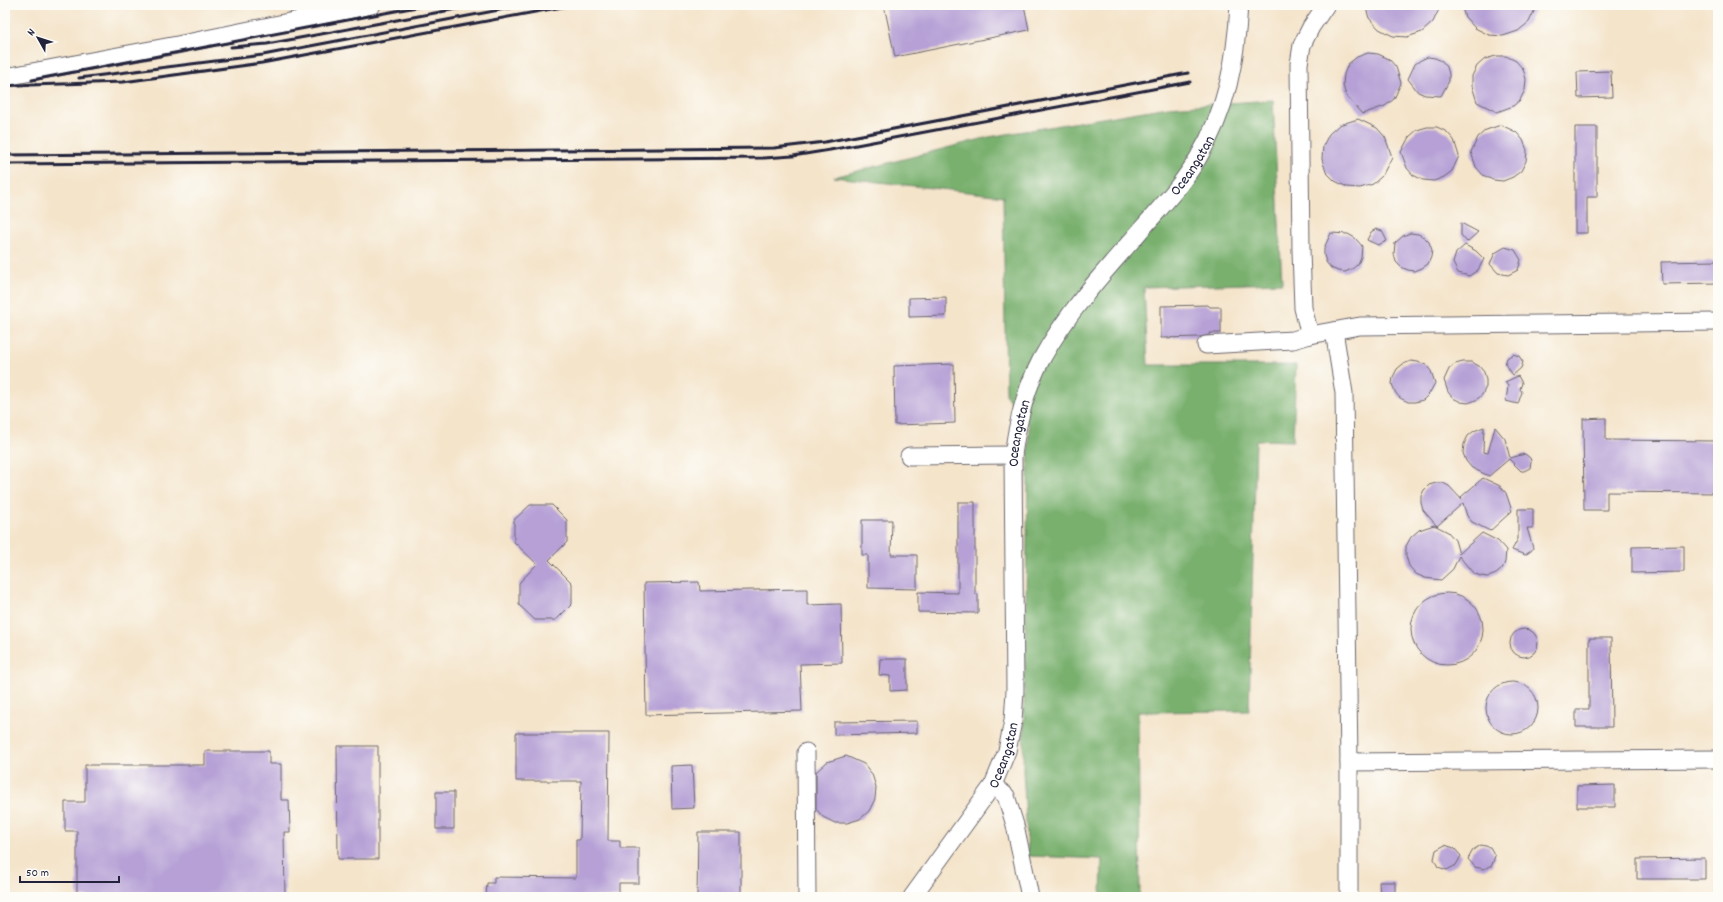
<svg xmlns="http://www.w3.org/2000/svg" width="1723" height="902" font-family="Dekko,sans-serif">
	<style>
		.forest { fill: #79b06e; stroke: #4e6954 }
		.building { fill: #b6a0d6 }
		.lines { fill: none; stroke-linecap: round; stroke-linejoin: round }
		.minor-casing { stroke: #6c666d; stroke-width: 19 }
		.minor { stroke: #fff; stroke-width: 17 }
		.rail { stroke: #22223b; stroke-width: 3 }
		.labels { text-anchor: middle; stroke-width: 3.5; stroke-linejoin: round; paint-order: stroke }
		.street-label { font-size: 15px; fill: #22223b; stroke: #fdfcf7 }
	</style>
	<rect width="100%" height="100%" fill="#fdfcf7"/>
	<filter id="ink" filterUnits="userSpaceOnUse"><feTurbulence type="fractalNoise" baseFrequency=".025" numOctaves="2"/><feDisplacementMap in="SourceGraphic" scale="8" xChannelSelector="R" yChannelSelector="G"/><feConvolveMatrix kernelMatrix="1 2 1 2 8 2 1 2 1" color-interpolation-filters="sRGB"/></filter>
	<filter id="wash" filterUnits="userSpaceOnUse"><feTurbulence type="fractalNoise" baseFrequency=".012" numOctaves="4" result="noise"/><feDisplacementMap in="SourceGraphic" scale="16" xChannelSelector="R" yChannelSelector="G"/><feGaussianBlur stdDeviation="0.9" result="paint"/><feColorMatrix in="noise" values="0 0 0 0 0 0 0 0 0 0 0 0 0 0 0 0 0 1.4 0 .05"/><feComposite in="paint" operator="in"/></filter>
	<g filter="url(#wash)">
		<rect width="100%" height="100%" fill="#f4e4ca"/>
		<path class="forest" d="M1273 100 1282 283 1144 287 1148 365H1296L1293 441 1256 440 1249 711 1138 712 1140 897H1101L1102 859 1028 856 1023 770 1029 425 1006 396 1003 196 834 177 989 137 1168 107Z"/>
		<g id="blocks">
			<path class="building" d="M884 5H1024L1029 30 895 57Z
				M1365 5H1441L1433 22 1422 32 1407 37 1393 36 1379 29 1369 18Z
				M1461 5H1537L1529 22 1518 31 1503 36 1489 35 1475 28 1465 17Z
				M1368 53 1378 54 1389 59 1396 67 1401 83 1394 99 1385 106 1362 114 1346 96 1343 85 1344 74 1348 64 1357 57Z
				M1496 56H1506L1516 61 1523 69 1526 79 1525 90 1520 100 1513 106 1497 112 1477 102 1472 86V76L1477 66 1485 59Z
				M1428 57 1435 58 1442 61 1447 67 1449 74V81L1441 96 1425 95 1418 92 1408 79 1415 64 1421 60Z
				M1611 71 1612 97 1578 98 1577 72Z
				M1358 119 1377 128 1385 137 1392 157 1382 176 1373 184 1360 188 1347 187 1335 181 1326 172 1322 159 1323 146 1329 134 1339 125Z
				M1501 125 1516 132 1523 140 1527 150 1526 161 1521 171 1513 177 1503 181 1493 180 1483 175 1476 167 1471 152 1478 137 1486 130Z
				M1427 127H1437L1447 132 1454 140 1459 156 1452 171 1444 177 1434 181 1423 180 1413 175 1407 168 1401 152 1409 137 1417 130Z
				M1575 127H1597V197H1587V233H1575Z
				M1461 223 1478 232 1467 242 1461 235Z
				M1376 229 1382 231 1387 241 1378 245 1367 240 1371 232Z
				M1331 233 1348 234 1355 238 1362 246 1361 257 1358 264 1352 269 1345 272 1338 271 1331 268 1326 262 1324 255V248Z
				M1410 233 1418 234 1424 237 1429 242 1432 250 1431 257 1428 264 1422 268 1415 271 1408 270 1401 267 1396 262 1394 254 1395 243 1403 236Z
				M1465 245 1476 251 1484 259 1478 270 1469 276 1458 273 1453 263 1456 253Z
				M1505 247 1515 250 1521 260 1518 270 1508 275 1498 273 1490 264 1495 253Z
				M1718 261V283L1662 284 1661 262Z
				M946 297V316L909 317V298Z
				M1208 305 1210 307H1221V333H1210V335L1200 337 1161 338V306Z
				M1513 354 1519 356 1523 362 1521 368 1513 375 1505 364 1507 358Z
				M1411 361 1418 362 1426 365 1431 371 1435 383 1429 394 1423 400 1415 402H1408L1400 398 1395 392 1392 384 1393 377 1397 369 1403 364Z
				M1463 362H1471L1479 366 1484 372 1486 380V387L1482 395 1476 400 1468 403 1461 402 1453 398 1448 392 1444 380 1449 369 1455 364Z
				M954 364 955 423 895 425 894 366Z
				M1518 376 1522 383 1520 389 1522 392 1518 404 1506 401 1508 386 1505 382Z
				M1606 418V440L1718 441V493L1607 492V510H1584L1583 419Z
				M1484 427 1483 452 1488 453 1495 427 1505 439 1510 458 1525 454 1530 458 1531 461 1530 468 1524 471H1521L1509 459 1489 476 1472 468 1466 461 1463 453 1464 444 1468 436 1474 431Z
				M1483 478 1500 486 1506 493 1512 511 1490 531 1472 522 1467 516 1463 503 1437 526 1423 510 1421 503V496L1424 490 1429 485 1436 483H1443L1449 486 1462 500 1461 497Z
				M958 502H975V594H978V613L918 612V592L958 593Z
				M530 505H552L567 520V542L549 560 572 583V604L556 620H535L519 605V583L537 564 514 542V520Z
				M1518 509H1533V528H1527L1533 548 1531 551 1525 555 1512 550 1518 539Z
				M862 520H892L891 555H917V589L868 588V555H862Z
				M1434 525 1448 532 1455 540 1459 554 1482 533 1498 541 1506 550 1505 562 1502 569 1496 574 1488 577 1481 576 1473 573 1459 556 1453 569 1441 580 1425 578 1416 574 1409 566 1406 556V546L1411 537 1419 530Z
				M1684 546V572L1632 573V547Z
				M699 582 700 591 807 589V605L841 604 842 663 800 664 802 711 646 715 644 583Z
				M1411 629a36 36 0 1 1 72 0a36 36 0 1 1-72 0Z
				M1510 643a14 14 0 1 1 28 0a14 14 0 1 1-28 0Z
				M1589 638H1611L1612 727H1576V709H1589Z
				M880 659H907V690L890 691V676L879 675Z
				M1486 708a26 26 0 1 1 52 0a26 26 0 1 1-52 0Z
				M917 721V733L834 735V722Z
				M516 733H609L608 841H620V848H639V883H619V897H486L487 883H494V877L576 878V840H580L581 781H516Z
				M337 746H378V859H338Z
				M205 751H269V764H281V800H289L290 832H284L285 897H77V831H65V802H85V765H205Z
				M846 756 864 764 872 774 876 787 875 799 869 811 860 819 847 823H835L823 817 816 809V772L827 762Z
				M692 765 694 808 672 809 671 766Z
				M1615 785V807H1577V786Z
				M436 792H454V829H436Z
				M698 832H741V897H697Z
				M1445 845 1454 848 1461 856 1456 865 1447 870 1438 867 1434 859 1436 850Z
				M1481 845 1490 847 1495 856 1492 865 1484 869 1475 867 1468 859 1473 850Z
				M1705 858V879H1637V859Z
				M1379 882H1395V897H1380Z"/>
		</g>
	</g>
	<g filter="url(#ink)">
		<use href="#blocks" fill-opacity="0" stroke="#6c666d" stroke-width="1"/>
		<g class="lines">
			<defs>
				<g id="minor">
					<path d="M5 77 177 45 372 5"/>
					<path d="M1334 331 1344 393 1349 762V897"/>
					<path d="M1310 335 1303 308 1301 250 1299 64 1302 45 1311 27 1326 5"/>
					<path d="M1206 345 1293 340 1310 335 1360 326 1718 322"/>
					<path d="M909 456 1013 455"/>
					<path d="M806 752 807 897"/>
					<path d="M1349 762 1718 759"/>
					<path d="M993 785 1006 796 1015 825 1030 897"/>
					<path id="s1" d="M912 897 993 785 1007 751 1013 721 1015 691 1013 455C1017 425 1026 388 1041 360 1065 316 1101 275 1134 238 1156 212 1181 187 1198 158 1227 110 1236 60 1239 5"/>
				</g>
			</defs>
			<use href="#minor" class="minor-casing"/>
			<use href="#minor" class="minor"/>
			<path class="rail" d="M231 47 267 44 478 5
				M79 78 263 55 526 5
				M32 80 427 5
				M30 85 123 82 262 63 573 5
				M5 86 35 84
				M5 155 774 148 825 142 1188 73
				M5 164 764 158 793 156 830 150 1190 82"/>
		</g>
	</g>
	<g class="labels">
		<g class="street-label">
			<text dy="5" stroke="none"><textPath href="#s1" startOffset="818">Oceangatan</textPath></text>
			<text dy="5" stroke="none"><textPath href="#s1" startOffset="494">Oceangatan</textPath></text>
			<text dy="5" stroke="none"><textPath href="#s1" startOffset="170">Oceangatan</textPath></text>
		</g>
	</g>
	<rect width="1723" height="902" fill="none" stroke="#fdfcf7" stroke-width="20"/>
	<g transform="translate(38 38) rotate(309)" stroke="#fdfcf7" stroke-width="3" paint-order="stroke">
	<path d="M0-3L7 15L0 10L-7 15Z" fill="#22223b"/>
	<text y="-6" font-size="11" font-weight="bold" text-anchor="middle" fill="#22223b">N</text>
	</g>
	<path d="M20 876v6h99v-6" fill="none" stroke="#22223b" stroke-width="2"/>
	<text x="26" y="876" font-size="12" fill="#22223b" stroke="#fdfcf7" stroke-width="3" paint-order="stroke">50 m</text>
</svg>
